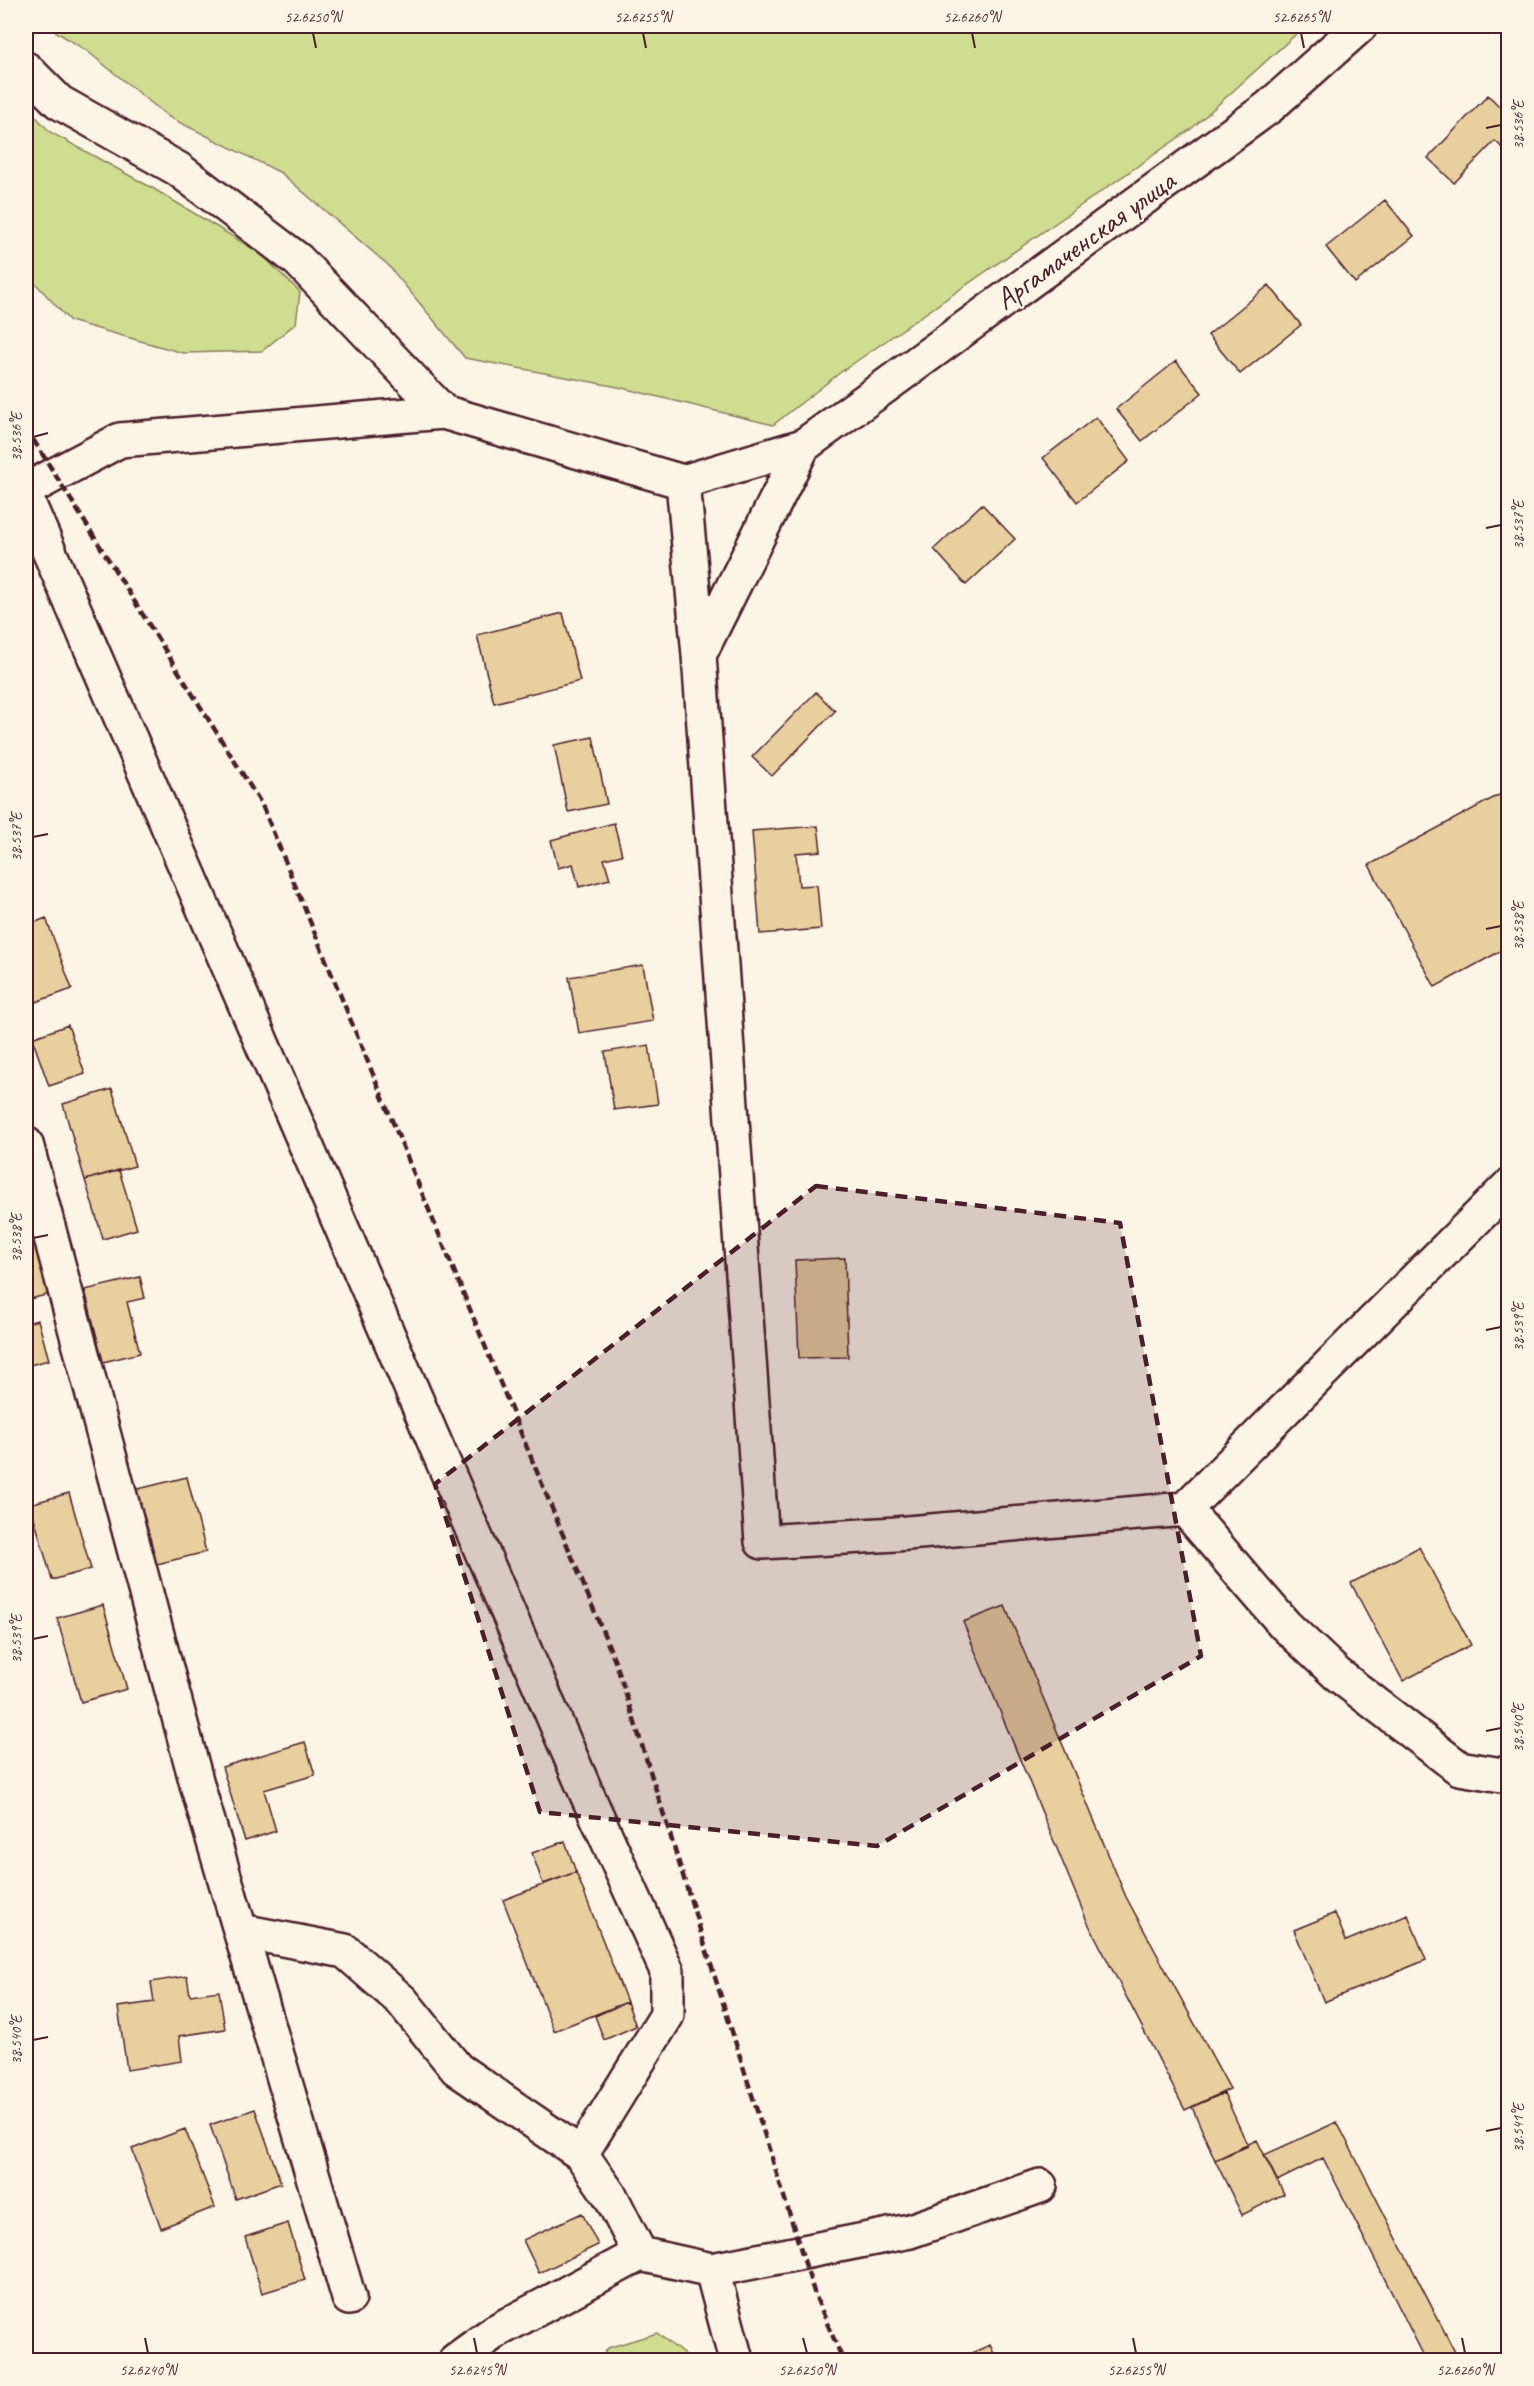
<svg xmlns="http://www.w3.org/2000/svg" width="1534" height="2386" font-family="Caveat,sans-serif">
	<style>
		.green { fill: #cfdd90; stroke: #8c7e5e; stroke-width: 1.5 }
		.building { fill: #e8cf9e; stroke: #4a1f2b; stroke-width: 1.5 }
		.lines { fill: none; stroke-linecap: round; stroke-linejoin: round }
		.minor-casing { stroke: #4a1f2b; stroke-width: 38 }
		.minor { stroke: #fcf5e5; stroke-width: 33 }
		.rail { stroke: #4a1f2b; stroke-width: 4.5; stroke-dasharray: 9 4.5; stroke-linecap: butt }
		.marked { fill: #4a1f2b; fill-opacity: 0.2; stroke: #4a1f2b; stroke-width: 4.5; stroke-dasharray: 12 8; stroke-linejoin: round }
		.ticks { fill: none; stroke: #4a1f2b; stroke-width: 2 }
		.labels { text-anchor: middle; stroke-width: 4.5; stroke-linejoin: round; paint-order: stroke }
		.street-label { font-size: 30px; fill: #4a1f2b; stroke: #fcf5e5 }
		.neatline { fill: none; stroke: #4a1f2b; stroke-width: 2 }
		.ticks-label { font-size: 15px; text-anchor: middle; fill: #4a1f2b }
	</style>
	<rect width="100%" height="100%" fill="#fcf5e5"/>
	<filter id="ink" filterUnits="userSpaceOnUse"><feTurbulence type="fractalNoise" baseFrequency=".0167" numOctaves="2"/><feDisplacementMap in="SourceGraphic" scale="12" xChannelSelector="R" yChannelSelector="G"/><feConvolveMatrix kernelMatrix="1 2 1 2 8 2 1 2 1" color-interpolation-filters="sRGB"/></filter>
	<g filter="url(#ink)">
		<path class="green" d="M47 26H1305L1191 129 841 372 773 425 618 387 465 358 388 265 281 173 169 117 87 51Z
			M26 106 50 132 154 189 260 253 300 292 296 323 262 351 183 353 70 321 26 273Z
			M657 2333 691 2360H600L608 2348Z"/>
		<path class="building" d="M1488 95 1508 115V146L1505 150 1495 141 1454 183 1428 158Z
			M1385 200 1414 236 1355 283 1326 247Z
			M1269 285 1301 325 1240 374 1208 335Z
			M1176 361 1202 393 1142 441 1116 409Z
			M1096 417 1129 461 1077 502 1043 458Z
			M982 504 1015 539 966 585 934 549Z
			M563 613 580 681 494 703 477 635Z
			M816 692 835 711 772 776 752 757Z
			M593 737 607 804 568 812 554 745Z
			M1508 790V947L1435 987 1369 865Z
			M614 823 622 855 604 859 610 879 579 887 573 864 558 868 551 840Z
			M818 826 821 851 796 853 799 886 817 885 821 929 760 934 752 831Z
			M46 918 72 989 33 1003 26 982V926Z
			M643 965 653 1021 579 1033 569 977Z
			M68 1025 85 1074 49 1086 32 1038Z
			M649 1045 658 1104 614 1110 605 1052Z
			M112 1089 135 1166 85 1180 63 1104Z
			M119 1170 137 1229 103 1239 85 1180Z
			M26 1196 50 1294 26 1300Z
			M845 1258 848 1357 799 1358 795 1260Z
			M140 1277 145 1298 127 1302 140 1353 103 1362 85 1290Z
			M38 1320 49 1360 26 1366V1323Z
			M187 1477 206 1552 153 1565 134 1490Z
			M69 1493 91 1569 52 1580 30 1504Z
			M1419 1547 1471 1645 1403 1681 1351 1583Z
			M103 1605 127 1689 81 1702 57 1618Z
			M1005 1606 1126 1897 1230 2089 1185 2110 1087 1921 963 1622Z
			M305 1742 315 1775 264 1790 276 1831 245 1841 222 1767Z
			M565 1841 576 1872 543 1884 532 1853Z
			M576 1872 627 2002 554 2031 503 1900Z
			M1335 1913 1346 1941 1408 1915 1426 1960 1324 2002 1294 1930Z
			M187 1976 190 1995 219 1991 225 2029 179 2036 182 2061 127 2070 118 2007 154 2002 151 1982Z
			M627 2002 636 2026 604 2040 595 2016Z
			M1224 2093 1248 2146 1215 2160 1192 2107Z
			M255 2109 281 2183 236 2199 210 2125Z
			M1337 2122 1459 2360H1426L1323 2158 1277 2181 1264 2155Z
			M185 2129 215 2207 161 2228 132 2149Z
			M1257 2140 1284 2194 1242 2215 1215 2160Z
			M582 2213 598 2245 539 2273 523 2240Z
			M288 2223 305 2280 262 2293 245 2237Z
			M990 2345 997 2360H955Z"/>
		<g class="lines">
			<defs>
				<path id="minor" d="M26 69 59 102 178 169 298 260 443 412
					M803 446 699 655 762 1542 896 1534 1185 1509 1508 1187
					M683 482 699 655
					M26 490 120 440 443 412 683 482 803 446 1269 107 1360 26
					M26 498 585 1790 667 1971V2015L581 2154
					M26 1144 198 1788 349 2298
					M1185 1509 1285 1625 1337 1674 1459 1768 1508 1776
					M241 1931 345 1951 402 2001 457 2069 581 2154 611 2197 640 2254
					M712 2270 736 2360
					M456 2360 496 2331 640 2254 712 2270 910 2231 1040 2186"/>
			</defs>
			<use href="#minor" class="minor-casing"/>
			<use href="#minor" class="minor"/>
			<path class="rail" d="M26 428 262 805 617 1666 815 2295 843 2360"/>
		</g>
	</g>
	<path class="marked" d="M816 1186 1120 1223 1201 1656 877 1846 540 1812 435 1484Z"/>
	<path class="ticks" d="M313 33 316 48M643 33 646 48M972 33 975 48M1301 33 1304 48M1486 128 1501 125M33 437 48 433M1486 528 1501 525M33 837 48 834M1486 929 1501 926M33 1238 48 1235M1486 1330 1501 1327M33 1639 48 1636M1486 1731 1501 1728M33 2040 48 2037M1486 2131 1501 2128M145 2338 148 2353M474 2338 477 2353M803 2338 807 2353M1133 2338 1136 2353M1462 2338 1465 2353"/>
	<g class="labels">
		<g class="street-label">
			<text transform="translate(1085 240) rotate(-36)" y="10">Аргамаченская улица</text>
		</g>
	</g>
	<rect width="1534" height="2386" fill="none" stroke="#fcf5e5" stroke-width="66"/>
	<rect x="33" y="33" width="1468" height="2320" class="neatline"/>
	<g class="ticks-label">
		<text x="313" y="22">52.6250°N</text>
		<text x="643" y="22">52.6255°N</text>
		<text x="972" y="22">52.6260°N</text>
		<text x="1301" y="22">52.6265°N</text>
		<text transform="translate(1518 125) rotate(-90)" y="5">38.536°E</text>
		<text transform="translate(16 437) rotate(-90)" y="5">38.536°E</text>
		<text transform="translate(1518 525) rotate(-90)" y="5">38.537°E</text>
		<text transform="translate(16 837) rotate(-90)" y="5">38.537°E</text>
		<text transform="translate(1518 926) rotate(-90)" y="5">38.538°E</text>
		<text transform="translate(16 1238) rotate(-90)" y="5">38.538°E</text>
		<text transform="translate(1518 1327) rotate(-90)" y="5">38.539°E</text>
		<text transform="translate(16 1639) rotate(-90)" y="5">38.539°E</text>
		<text transform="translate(1518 1728) rotate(-90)" y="5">38.540°E</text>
		<text transform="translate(16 2040) rotate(-90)" y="5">38.540°E</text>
		<text transform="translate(1518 2128) rotate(-90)" y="5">38.541°E</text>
		<text x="148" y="2375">52.6240°N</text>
		<text x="477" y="2375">52.6245°N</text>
		<text x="807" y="2375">52.6250°N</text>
		<text x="1136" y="2375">52.6255°N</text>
		<text x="1465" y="2375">52.6260°N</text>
	</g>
</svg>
